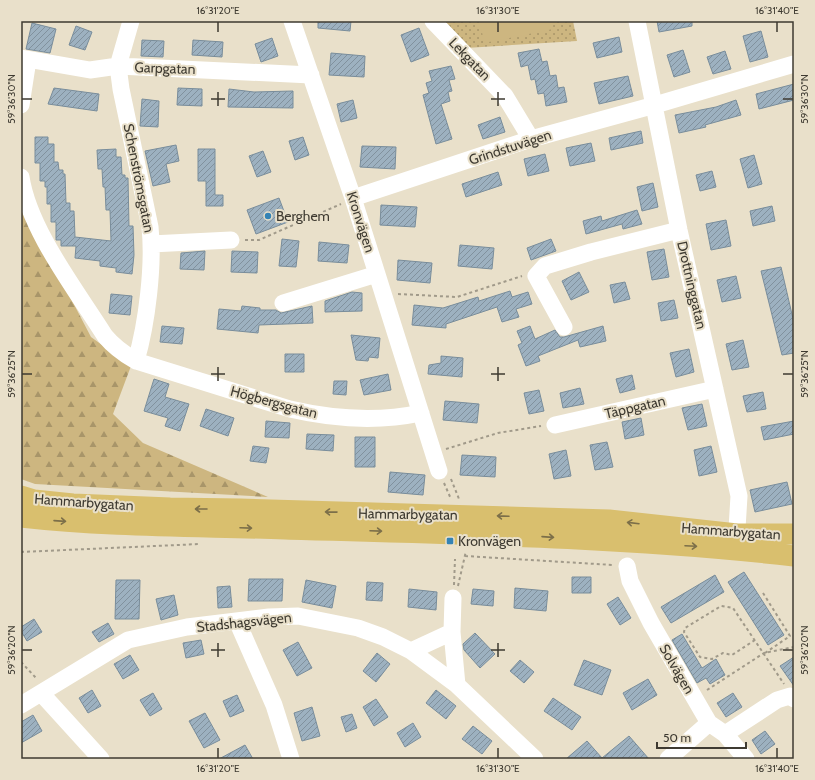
<svg xmlns="http://www.w3.org/2000/svg" width="815" height="780" font-family="Cabin,sans-serif">
	<style>
		.forest { fill: url(#forest-firs) }
		.park { fill: url(#park-dots) }
		.garden { fill: #cdb680 }
		.building { fill: url(#building-hatch); stroke: #798d9b }
		.lines { fill: none; stroke-linecap: round; stroke-linejoin: round }
		.path { stroke: #a19a8a; stroke-width: 2; stroke-dasharray: 3 3; stroke-linecap: butt }
		.minor { stroke: #fff; stroke-width: 17 }
		.major { stroke: #d9bf6e; stroke-width: 21 }
		.oneway { stroke: #7c6f49 }
		.ticks { fill: none; stroke: #3e3a31; stroke-width: 1.5 }
		.poi-dot { fill: #3483b5; stroke: #e9e0ca; stroke-width: 1.5 }
		.labels { text-anchor: middle; stroke-width: 4; stroke-linejoin: round; paint-order: stroke }
		.street-label { font-size: 14px; fill: #3e3a31; stroke: #e9e0ca }
		.poi-label { font-size: 14px; fill: #3e3a31; stroke: #e9e0ca; text-anchor: start }
		.neatline { fill: none; stroke: #3e3a31; stroke-width: 1.5 }
		.ticks-label { font-size: 10px; text-anchor: middle; fill: #3e3a31 }
	</style>
	<defs>
		<pattern id="forest-firs" width="22" height="20" patternUnits="userSpaceOnUse"><rect width="22" height="20" fill="#cdb680"/><path d="M5 1l3.5 6h-7zM16 11l3.5 6h-7z" fill="#a89569"/></pattern>
		<pattern id="park-dots" width="8" height="8" patternUnits="userSpaceOnUse"><rect width="8" height="8" fill="#cdb680"/><path d="M2 2h.1M6 6h.1" fill="none" stroke="#a89569" stroke-width="1.8" stroke-linecap="round"/></pattern>
		<pattern id="building-hatch" width="6" height="6" patternUnits="userSpaceOnUse"><rect width="6" height="6" fill="#9db1c0"/><path d="M-1 1l2-2M0 6l6-6M5 7l2-2" fill="none" stroke="#81919d"/></pattern>
	</defs>
	<rect width="100%" height="100%" fill="#e9e0ca"/>
	<path class="forest" d="M21 203 91 337 131 366 113 414 143 443 268 497 35 484 21 479Z"/>
	<path class="park" d="M443 21H573L577 41 466 48Z"/>
	<path class="garden" d="M480 21H552L553 29 484 43Z"/>
	<path class="building" d="M318 21H351L350 31 318 28Z
		M657 21H692V26L659 32Z
		M32 23 56 29 50 53 26 49Z
		M76 26 92 32 85 50 69 45Z
		M419 28 429 55 411 62 401 35Z
		M761 31 768 57 750 62 743 36Z
		M619 37 622 52 597 58 593 43Z
		M272 38 278 56 261 62 255 44Z
		M142 40 164 41 163 57 141 56Z
		M193 40 223 42 222 57 192 55Z
		M539 49 542 62 547 61 550 76 556 75 558 88 564 87 567 102 546 106 544 93 538 94 535 79 531 80 528 65 521 67 518 53Z
		M683 50 690 72 674 77 667 55Z
		M725 51 731 69 713 74 707 57Z
		M331 53 365 56 364 77 329 75Z
		M451 66 455 79 449 80 452 91 448 92 450 101 441 104 452 139 436 144 423 95 429 93 426 83 432 81 429 71Z
		M628 76 633 96 599 104 594 83Z
		M794 84V100L759 109 756 94Z
		M54 88 99 94 97 111 48 104Z
		M178 88 202 89V106L177 105Z
		M229 89 254 92 293 91V108L228 107Z
		M142 99 159 101 158 127 140 126Z
		M353 100 357 118 341 122 337 104Z
		M736 100 741 115 705 125 706 127 679 133 675 115 716 107Z
		M500 117 505 132 483 139 478 125Z
		M641 131 643 143 611 150 609 138Z
		M35 137H48V144H54V162H58L59 170H63V174H65L66 203H70V211H74L75 237 111 241 110 210H106L105 187H103L102 169H98L97 150 116 149V157H121L122 175H125V178H128L129 226H133L134 255 132 274 116 272V268L100 266V261L75 258 76 246H61V240H56V222H51V204H47V187H45V181H40V163H35Z
		M303 137 309 155 295 160 289 141Z
		M591 143 595 161 570 166 566 148Z
		M176 145 179 161 166 164 170 182 153 186 145 151Z
		M362 146 396 147 395 169 360 167Z
		M198 149H215V195H223V206H206V181H198Z
		M263 151 271 172 257 177 249 156Z
		M545 154 549 171 528 176 524 159Z
		M754 155 762 184 748 188 740 159Z
		M712 171 716 187 700 191 696 175Z
		M498 172 502 185 466 197 462 184Z
		M653 183 658 207 642 211 637 187Z
		M279 198 288 222 256 234 247 210Z
		M381 205 417 207 415 227 380 225Z
		M772 206 775 221 753 226 750 211Z
		M637 210 642 224 623 229 622 224 586 234 583 221 601 216 602 221Z
		M726 220 731 246 711 250 706 224Z
		M282 239 299 241 296 267 279 266Z
		M551 239 556 251 531 260 527 248Z
		M319 242 349 245 347 263 318 261Z
		M460 245 494 248 492 269 458 266Z
		M664 249 669 277 652 280 647 252Z
		M205 251 204 270 180 269 181 253Z
		M232 251 258 252 257 273 231 272Z
		M398 260 432 263 430 283 397 280Z
		M781 267 794 323V353L782 355 761 271Z
		M579 272 589 292 571 300 562 281Z
		M736 276 741 298 722 302 717 280Z
		M625 282 630 299 614 303 610 285Z
		M510 291 512 297 528 292 532 304 516 309 519 317 502 322 497 307 446 324V328L412 325 414 305 443 308 478 297 479 301Z
		M352 292 362 293V311L325 312V301Z
		M111 294 132 296 130 315 109 313Z
		M674 300 678 318 661 321 658 303Z
		M242 306 260 308V310H276L281 313 312 306 313 323 259 325 258 333 217 329 219 309 241 311Z
		M162 326 184 328 182 344 160 342Z
		M530 326 535 339 555 330 560 337H564L603 326 606 341 580 347 578 340 538 356 540 361 526 366 518 345 522 343 517 331Z
		M351 335 380 338 378 358 369 357 368 361 356 360Z
		M743 340 749 367 732 370 726 344Z
		M689 349 694 372 676 377 670 353Z
		M285 354H304V372H285Z
		M441 356 463 358 462 377 428 374 429 365 441 363Z
		M388 374 391 390 364 395 360 380Z
		M632 375 635 389 620 393 616 379Z
		M154 379 169 384 165 397 189 404 180 431 165 426 168 418 144 411Z
		M334 381H347L346 395 333 394Z
		M580 388 584 404 563 408 560 393Z
		M539 390 544 411 529 414 524 393Z
		M763 392 766 409 747 412 743 396Z
		M445 401 479 404 477 423 443 420Z
		M702 404 707 426 688 430 682 408Z
		M206 409 234 418 228 436 200 426Z
		M641 418 644 435 625 439 622 422Z
		M266 421 290 423 289 438 265 437Z
		M794 421V434L764 440 761 427Z
		M307 434 334 435 333 451 306 449Z
		M355 437H375V467H355Z
		M607 442 613 467 595 470 590 445Z
		M253 446 269 448 266 463 250 461Z
		M711 446 717 472 699 476 694 450Z
		M566 450 571 476 554 479 549 454Z
		M462 455 496 457 495 477 460 475Z
		M390 472 425 475 423 495 388 492Z
		M787 482 792 504 755 512 750 490Z
		M744 572 784 635 768 645 728 582Z
		M715 575 724 592 671 623 661 607Z
		M572 577H591V593H572Z
		M249 579H283L282 601H248Z
		M116 580H140L139 619H115Z
		M306 580 336 586 332 608 302 602Z
		M367 582 383 583 382 601 366 600Z
		M230 586 232 607 218 608 217 587Z
		M515 588 548 591 546 611 514 608Z
		M409 589 437 592 436 610 408 607Z
		M473 589 494 591 493 606 471 604Z
		M174 595 178 615 161 620 156 599Z
		M618 597 631 618 620 625 607 604Z
		M34 619 42 632 27 641 21 631V627Z
		M108 623 114 634 99 642 92 632Z
		M475 633 495 654 480 668 464 650 463 644Z
		M682 634 702 668 716 659 725 675 710 684 706 678 697 683 672 640Z
		M201 640 204 654 186 658 183 643Z
		M298 642 312 668 297 676 283 650Z
		M377 653 390 664 376 682 363 671Z
		M130 655 139 670 123 679 114 664Z
		M794 657V686L780 666Z
		M520 660 534 672 524 683 510 671Z
		M584 660 611 670 602 695 574 685Z
		M648 679 657 695 632 710 623 693Z
		M92 690 101 706 88 713 79 698Z
		M436 690 456 706 446 719 426 703Z
		M153 693 162 709 150 716 140 700Z
		M733 693 742 707 726 717 717 703Z
		M237 695 244 711 230 717 223 701Z
		M553 698 581 717 572 730 544 711Z
		M376 699 388 717 374 726 363 707Z
		M312 707 320 736 302 741 294 713Z
		M205 713 220 740 204 748 189 721Z
		M352 714 357 728 346 732 341 717Z
		M33 715 42 731 21 743V722Z
		M413 723 421 737 405 747 397 733Z
		M473 726 492 741 482 754 462 739Z
		M765 731 775 744 761 754 752 740Z
		M629 736 649 759H566L587 741 602 758Z
		M245 745 253 759H219Z"/>
	<g class="lines">
		<path class="path" d="M245 240H259L341 204
			M398 294 457 297 522 276
			M446 449 498 433 541 426
			M451 479 459 499
			M444 483 451 499
			M21 552 200 544
			M465 556 613 565
			M454 585 455 559
			M458 586 466 551
			M763 593 790 636 765 653
			M755 640 732 655 723 653 712 659 700 657 684 632 685 628 721 606 733 608 784 684
			M21 662 37 679
			M707 690 764 653 794 647"/>
		<path class="minor" d="M131 21 118 66 121 89 150 227C154 265 147 323 136 361
			M292 21 353 198 439 471
			M433 21 505 96 531 139
			M637 21 679 230 739 496 736 545
			M21 58 90 70 118 66 311 75
			M21 105 28 60
			M21 177C29 230 77 291 105 336 114 347 124 354 136 361L290 409C333 419 378 422 421 413
			M353 198 531 139 655 105 794 64
			M151 244 231 240
			M283 303 377 274
			M564 327 536 276 545 266 591 252 679 230
			M555 425 715 389
			M627 566 630 581 651 623 709 723 725 734 746 759
			M453 598 452 632 457 685
			M237 621 274 705 291 759
			M411 651 452 632
			M41 693 101 759
			M21 705 128 640 187 627 269 617 298 616 358 628 383 637 411 651 457 685 535 759
			M725 734 777 700 790 696 794 699
			M668 759 709 723"/>
		<path class="major" d="M21 496 34 500 73 504 170 508 240 509 609 520 737 534H794
			M21 517C109 527 197 526 285 529 455 534 625 537 794 556"/>
	</g>
	<defs><path id="oneway-shaft" d="M-6 0H5M1.5-3L5.5 0L1.5 3" fill="none" stroke-width="1.6" stroke-linecap="round" stroke-linejoin="round"/></defs>
	<g class="oneway">
		<use href="#oneway-shaft" transform="translate(201 509) rotate(-180)"/>
		<use href="#oneway-shaft" transform="translate(331 512) rotate(-179)"/>
		<use href="#oneway-shaft" transform="translate(503 516) rotate(-178)"/>
		<use href="#oneway-shaft" transform="translate(60 521) rotate(4)"/>
		<use href="#oneway-shaft" transform="translate(633 523) rotate(-173)"/>
		<use href="#oneway-shaft" transform="translate(246 528) rotate(2)"/>
		<use href="#oneway-shaft" transform="translate(376 531) rotate(2)"/>
		<use href="#oneway-shaft" transform="translate(548 537) rotate(4)"/>
		<use href="#oneway-shaft" transform="translate(691 546) rotate(3)"/>
	</g>
	<path class="ticks" d="M218 22V32M498 22V32M777 22V32M218 92V106M498 92V106M22 99H32M211 99H225M491 99H505M783 99H793M218 367V381M498 367V381M22 374H32M211 374H225M491 374H505M783 374H793M218 643V657M498 643V657M22 650H32M211 650H225M491 650H505M783 650H793M218 748V758M498 748V758M777 748V758"/>
	<g class="poi-dot">
		<circle cx="268" cy="216" r="4"/>
		<rect x="446" y="537" width="8" height="8" rx="2"/>
	</g>
	<g class="labels">
		<g class="street-label">
			<text transform="translate(470 59) rotate(46)" y="5">Lekgatan</text>
			<text transform="translate(165 68) rotate(2)" y="5">Garpgatan</text>
			<text transform="translate(510 147) rotate(-18)" y="5">Grindstuvägen</text>
			<text transform="translate(139 178) rotate(79)" y="5">Schenströmsgatan</text>
			<text transform="translate(361 222) rotate(72)" y="5">Kronvägen</text>
			<text transform="translate(692 285) rotate(77)" y="5">Drottninggatan</text>
			<text transform="translate(274 402) rotate(15)" y="5">Högbergsgatan</text>
			<text transform="translate(635 407) rotate(-13)" y="5">Täppgatan</text>
			<text transform="translate(84 502) rotate(4)" y="5">Hammarbygatan</text>
			<text transform="translate(408 514) rotate(1)" y="5">Hammarbygatan</text>
			<text transform="translate(731 531) rotate(4)" y="5">Hammarbygatan</text>
			<text transform="translate(244 622) rotate(-6)" y="5">Stadshagsvägen</text>
			<text transform="translate(677 669) rotate(60)" y="5">Solvägen</text>
		</g>
		<g class="poi-label">
			<text x="276" y="221">Berghem</text>
			<text x="458" y="546">Kronvägen</text>
		</g>
	</g>
	<rect width="815" height="780" fill="none" stroke="#e9e0ca" stroke-width="44"/>
	<path d="M657 742v6h89v-6" fill="none" stroke="#3e3a31" stroke-width="2"/>
	<text x="663" y="742" font-size="12" fill="#3e3a31" stroke="#e9e0ca" stroke-width="3" paint-order="stroke">50 m</text>
	<rect x="22" y="22" width="771" height="736" class="neatline"/>
	<g class="ticks-label">
		<text x="218" y="14">16°31'20"E</text>
		<text x="498" y="14">16°31'30"E</text>
		<text x="777" y="14">16°31'40"E</text>
		<text transform="translate(11 99) rotate(-90)" y="4">59°36'30"N</text>
		<text transform="translate(804 99) rotate(-90)" y="4">59°36'30"N</text>
		<text transform="translate(11 374) rotate(-90)" y="4">59°36'25"N</text>
		<text transform="translate(804 374) rotate(-90)" y="4">59°36'25"N</text>
		<text transform="translate(11 650) rotate(-90)" y="4">59°36'20"N</text>
		<text transform="translate(804 650) rotate(-90)" y="4">59°36'20"N</text>
		<text x="218" y="772">16°31'20"E</text>
		<text x="498" y="772">16°31'30"E</text>
		<text x="777" y="772">16°31'40"E</text>
	</g>
</svg>
